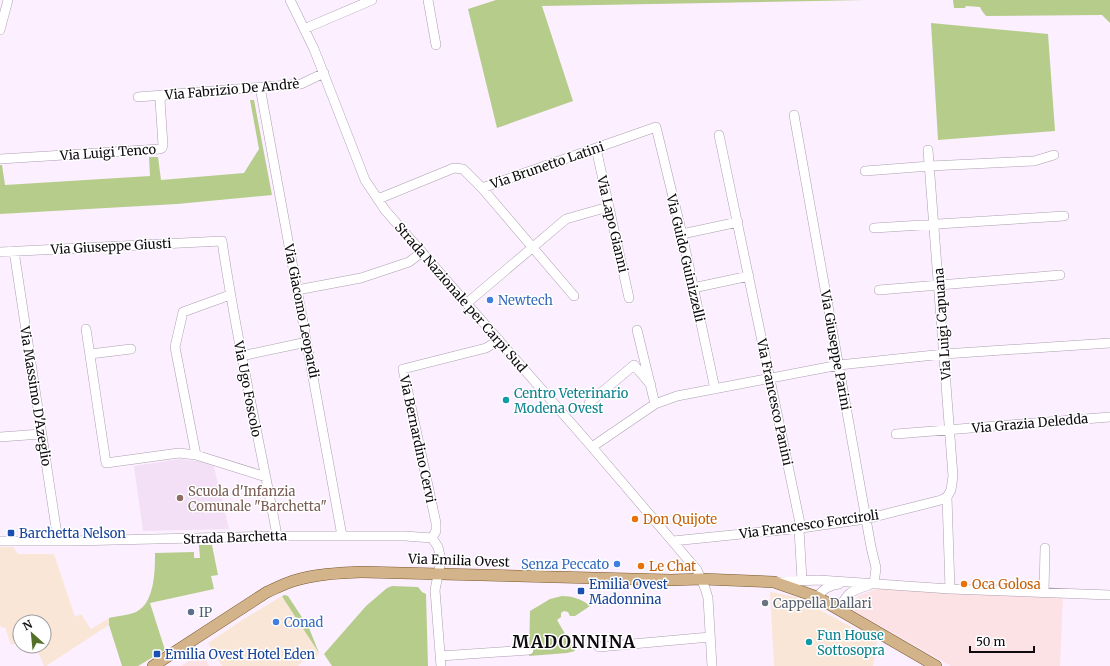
<svg xmlns="http://www.w3.org/2000/svg" width="1110" height="666" font-family="Merriweather,serif">
	<style>
		.commercial { fill: #fae6d7 }
		.industrial { fill: #fde2e5 }
		.built { fill: #f3e0f7 }
		.green { fill: #b6cc8b }
		.lines { fill: none; stroke-linecap: round; stroke-linejoin: round }
		.minor-casing { stroke: #ac9faf; stroke-width: 10 }
		.major-casing { stroke: #7b582c; stroke-width: 12 }
		.minor { stroke: #fff; stroke-width: 9 }
		.major { stroke: #d3b48a; stroke-width: 11 }
		.shop-dot { fill: #3f7fe0; stroke: #fff; stroke-width: 1.5 }
		.culture-dot { fill: #0f9aa8; stroke: #fff; stroke-width: 1.5 }
		.education-dot { fill: #8d6e63; stroke: #fff; stroke-width: 1.5 }
		.food-dot { fill: #e8710a; stroke: #fff; stroke-width: 1.5 }
		.transit-dot { fill: #1a4fb4; stroke: #fff; stroke-width: 1.5 }
		.worship-dot { fill: #6b7280; stroke: #fff; stroke-width: 1.5 }
		.service-dot { fill: #5c6f8a; stroke: #fff; stroke-width: 1.5 }
		.labels { text-anchor: middle; stroke-width: 3; stroke-linejoin: round; paint-order: stroke }
		.street-label { font-size: 13px; fill: #0e0a0f; stroke: #fff }
		.shop-label { font-size: 13px; fill: #366cbe; stroke: #fff; text-anchor: start }
		.culture-label { font-size: 13px; fill: #0d838f; stroke: #fff; text-anchor: start }
		.education-label { font-size: 13px; fill: #785e54; stroke: #fff; text-anchor: start }
		.food-label { font-size: 13px; fill: #c56008; stroke: #fff; text-anchor: start }
		.transit-label { font-size: 13px; fill: #164399; stroke: #fff; text-anchor: start }
		.worship-label { font-size: 13px; fill: #5b616d; stroke: #fff; text-anchor: start }
		.service-label { font-size: 13px; fill: #4e5e75; stroke: #fff; text-anchor: start }
		.district-label { font-size: 17px; font-weight: bold; letter-spacing: 1px; fill: #0e0a0f; stroke: #fff }
	</style>
	<rect width="100%" height="100%" fill="#fcefff"/>
	<path class="commercial" d="M0 547H13L18 554H54L75 617 81 614 91 629 109 618V625L46 666H44L40 656 34 647 27 651 24 646H44V622H20V640L17 642V643L11 645 5 627 2 628 0 625Z
		M770 592 796 597 877 641 873 666H774Z
		M282 596 319 653 315 659 307 658 304 660 298 666H222L208 643 244 619Z"/>
	<path class="industrial" d="M879 588 1063 595 1060 666H951L856 612 851 607 853 601 858 596Z
		M203 652 209 666H181Z"/>
	<path class="built" d="M180 459 213 463 229 529 143 531 134 466Z"/>
	<path class="green" d="M496 0H865L542 6 573 101 497 128 468 9Z
		M953 0H1110V23L1102 15 986 16 982 11 980 7 966 6 965 8H954Z
		M931 23 1048 34 1055 131 938 140Z
		M250 100H254L272 195 177 204 0 214V165H2L5 185 150 176 149 157H158L161 180 244 173 259 149Z
		M199 545H212L218 575 211 576 214 589 150 603 165 650 138 666H122L109 625V618C117 616 129 615 136 612 155 603 155 570 155 553L194 552V558H200Z
		M392 586 418 587 422 592 426 594 428 666H332L324 654 366 606 387 588Z
		M285 595 288 596 309 628 319 653 285 601 282 596Z
		M562 596C572 596 582 599 590 606L575 616H570L568 612 564 611 561 613V617L557 620 575 651 567 653 529 656 530 611 550 599Z"/>
	<g class="lines">
		<defs>
			<path id="minor" d="M290 0 314 49 365 180 385 210 592 447 697 570 705 588 708 598 712 666
				M428 0 436 45
				M304 29 372 0
				M0 30 8 0
				M260 87 342 536
				M138 97 301 84 324 73
				M794 115 866 519 871 547 876 568 874 584
				M719 135 801 528
				M596 148 629 298
				M928 150 953 476 951 490 947 497
				M0 159 160 149 162 148 163 145 160 100 164 95
				M865 171 930 166 1034 161 1054 155
				M482 188 656 127 682 234 715 389
				M378 199 454 168 463 169 482 188 574 296
				M874 228 1064 216
				M682 234 738 222
				M14 251 58 541
				M0 252 222 241C236 338 258 434 276 530V536
				M693 288 749 276
				M297 290 361 278 409 262 422 252
				M879 290 1060 275
				M467 303 566 219 608 207
				M86 329 106 463 179 453 196 455 266 477
				M637 330 655 404
				M90 354 131 349
				M241 356 307 342
				M589 403 634 365 651 385
				M896 434 1110 417
				M0 437 41 434
				M592 447 655 404 677 396 839 365 944 354 1110 343
				M196 455 175 347 183 312 230 295
				M799 529 802 580
				M432 538 436 531V523L403 369 486 348 499 340
				M0 541H73L276 536H405L432 538 438 547 441 560 435 590 441 666
				M673 541 801 528 866 519 941 500 947 497 950 589
				M776 582 819 580 950 589 1110 595
				M1044 592 1045 548
				M817 597C823 590 828 585 839 584
				M839 610C847 592 851 591 869 585
				M599 647 710 637
				M440 656 529 650"/>
			<path id="major" d="M153 666 267 592C276 588 284 584 293 581 315 574 339 573 362 572L671 580 702 579 774 582 817 597 936 666"/>
		</defs>
		<use href="#minor" class="minor-casing"/>
		<use href="#major" class="major-casing"/>
		<use href="#minor" class="minor"/>
		<use href="#major" class="major"/>
	</g>
	<g class="shop-dot">
		<circle cx="490" cy="300" r="4"/>
		<circle cx="617" cy="564" r="4"/>
		<circle cx="276" cy="622" r="4"/>
	</g>
	<g class="culture-dot">
		<circle cx="506" cy="400" r="4"/>
		<circle cx="809" cy="642" r="4"/>
	</g>
	<circle class="education-dot" cx="180" cy="498" r="4"/>
	<g class="food-dot">
		<circle cx="635" cy="519" r="4"/>
		<circle cx="641" cy="566" r="4"/>
		<circle cx="964" cy="584" r="4"/>
	</g>
	<g class="transit-dot">
		<rect x="7" y="529" width="8" height="8" rx="2"/>
		<rect x="577" y="587" width="8" height="8" rx="2"/>
		<rect x="153" y="650" width="8" height="8" rx="2"/>
	</g>
	<circle class="worship-dot" cx="765" cy="603" r="4"/>
	<circle class="service-dot" cx="191" cy="612" r="4"/>
	<g class="labels">
		<g class="street-label">
			<text transform="translate(232 89) rotate(-5)" y="5">Via Fabrizio De Andrè</text>
			<text transform="translate(108 152) rotate(-4)" y="5">Via Luigi Tenco</text>
			<text transform="translate(547 165) rotate(-19)" y="5">Via Brunetto Latini</text>
			<text transform="translate(613 224) rotate(77)" y="5">Via Lapo Gianni</text>
			<text transform="translate(111 246) rotate(-3)" y="5">Via Giuseppe Giusti</text>
			<text transform="translate(686 258) rotate(77)" y="5">Via Guido Guinizzelli</text>
			<text transform="translate(461 297) rotate(49)" y="5">Strada Nazionale per Carpi Sud</text>
			<text transform="translate(302 311) rotate(79)" y="5">Via Giacomo Leopardi</text>
			<text transform="translate(942 324) rotate(-94)" y="5">Via Luigi Capuana</text>
			<text transform="translate(836 350) rotate(80)" y="5">Via Giuseppe Parini</text>
			<text transform="translate(248 389) rotate(79)" y="5">Via Ugo Foscolo</text>
			<text transform="translate(36 396) rotate(81)" y="5">Via Massimo D'Azeglio</text>
			<text transform="translate(775 402) rotate(78)" y="5">Via Francesco Panini</text>
			<text transform="translate(1030 423) rotate(-5)" y="5">Via Grazia Deledda</text>
			<text transform="translate(418 439) rotate(78)" y="5">Via Bernardino Cervi</text>
			<text transform="translate(809 524) rotate(-8)" y="5">Via Francesco Forciroli</text>
			<text transform="translate(235 537) rotate(-2)" y="5">Strada Barchetta</text>
			<text transform="translate(459 560) rotate(2)" y="5">Via Emilia Ovest</text>
		</g>
		<g class="shop-label">
			<text x="498" y="305">Newtech</text>
			<text x="609" y="569" text-anchor="end">Senza Peccato</text>
			<text x="284" y="627">Conad</text>
		</g>
		<g class="culture-label">
			<text x="514" y="398">Centro Veterinario<tspan x="514" dy="15">Modena Ovest</tspan></text>
			<text x="817" y="640">Fun House<tspan x="817" dy="15">Sottosopra</tspan></text>
		</g>
		<g class="education-label">
			<text x="188" y="496">Scuola d'Infanzia<tspan x="188" dy="15">Comunale "Barchetta"</tspan></text>
		</g>
		<g class="food-label">
			<text x="643" y="524">Don Quijote</text>
			<text x="649" y="571">Le Chat</text>
			<text x="972" y="589">Oca Golosa</text>
		</g>
		<g class="transit-label">
			<text x="19" y="538">Barchetta Nelson</text>
			<text x="589" y="589">Emilia Ovest<tspan x="589" dy="15">Madonnina</tspan></text>
			<text x="165" y="659">Emilia Ovest Hotel Eden</text>
		</g>
		<g class="worship-label">
			<text x="773" y="608">Cappella Dallari</text>
		</g>
		<g class="service-label">
			<text x="199" y="617">IP</text>
		</g>
		<g class="district-label">
			<text x="574" y="648">MADONNINA</text>
		</g>
	</g>
	<g transform="translate(32 634) rotate(333)"><circle r="19" fill="#ffffff" stroke="#9f9d9f"/>
	<path d="M0-3L7 15L0 10L-7 15Z" fill="#527127"/>
	<text y="-6" font-size="11" font-weight="bold" text-anchor="middle" fill="#0e0a0f">N</text>
	</g>
	<path d="M970 646v6h64v-6" fill="none" stroke="#0e0a0f" stroke-width="2"/>
	<text x="976" y="646" font-size="12" fill="#0e0a0f" stroke="#ffffff" stroke-width="3" paint-order="stroke">50 m</text>
</svg>
